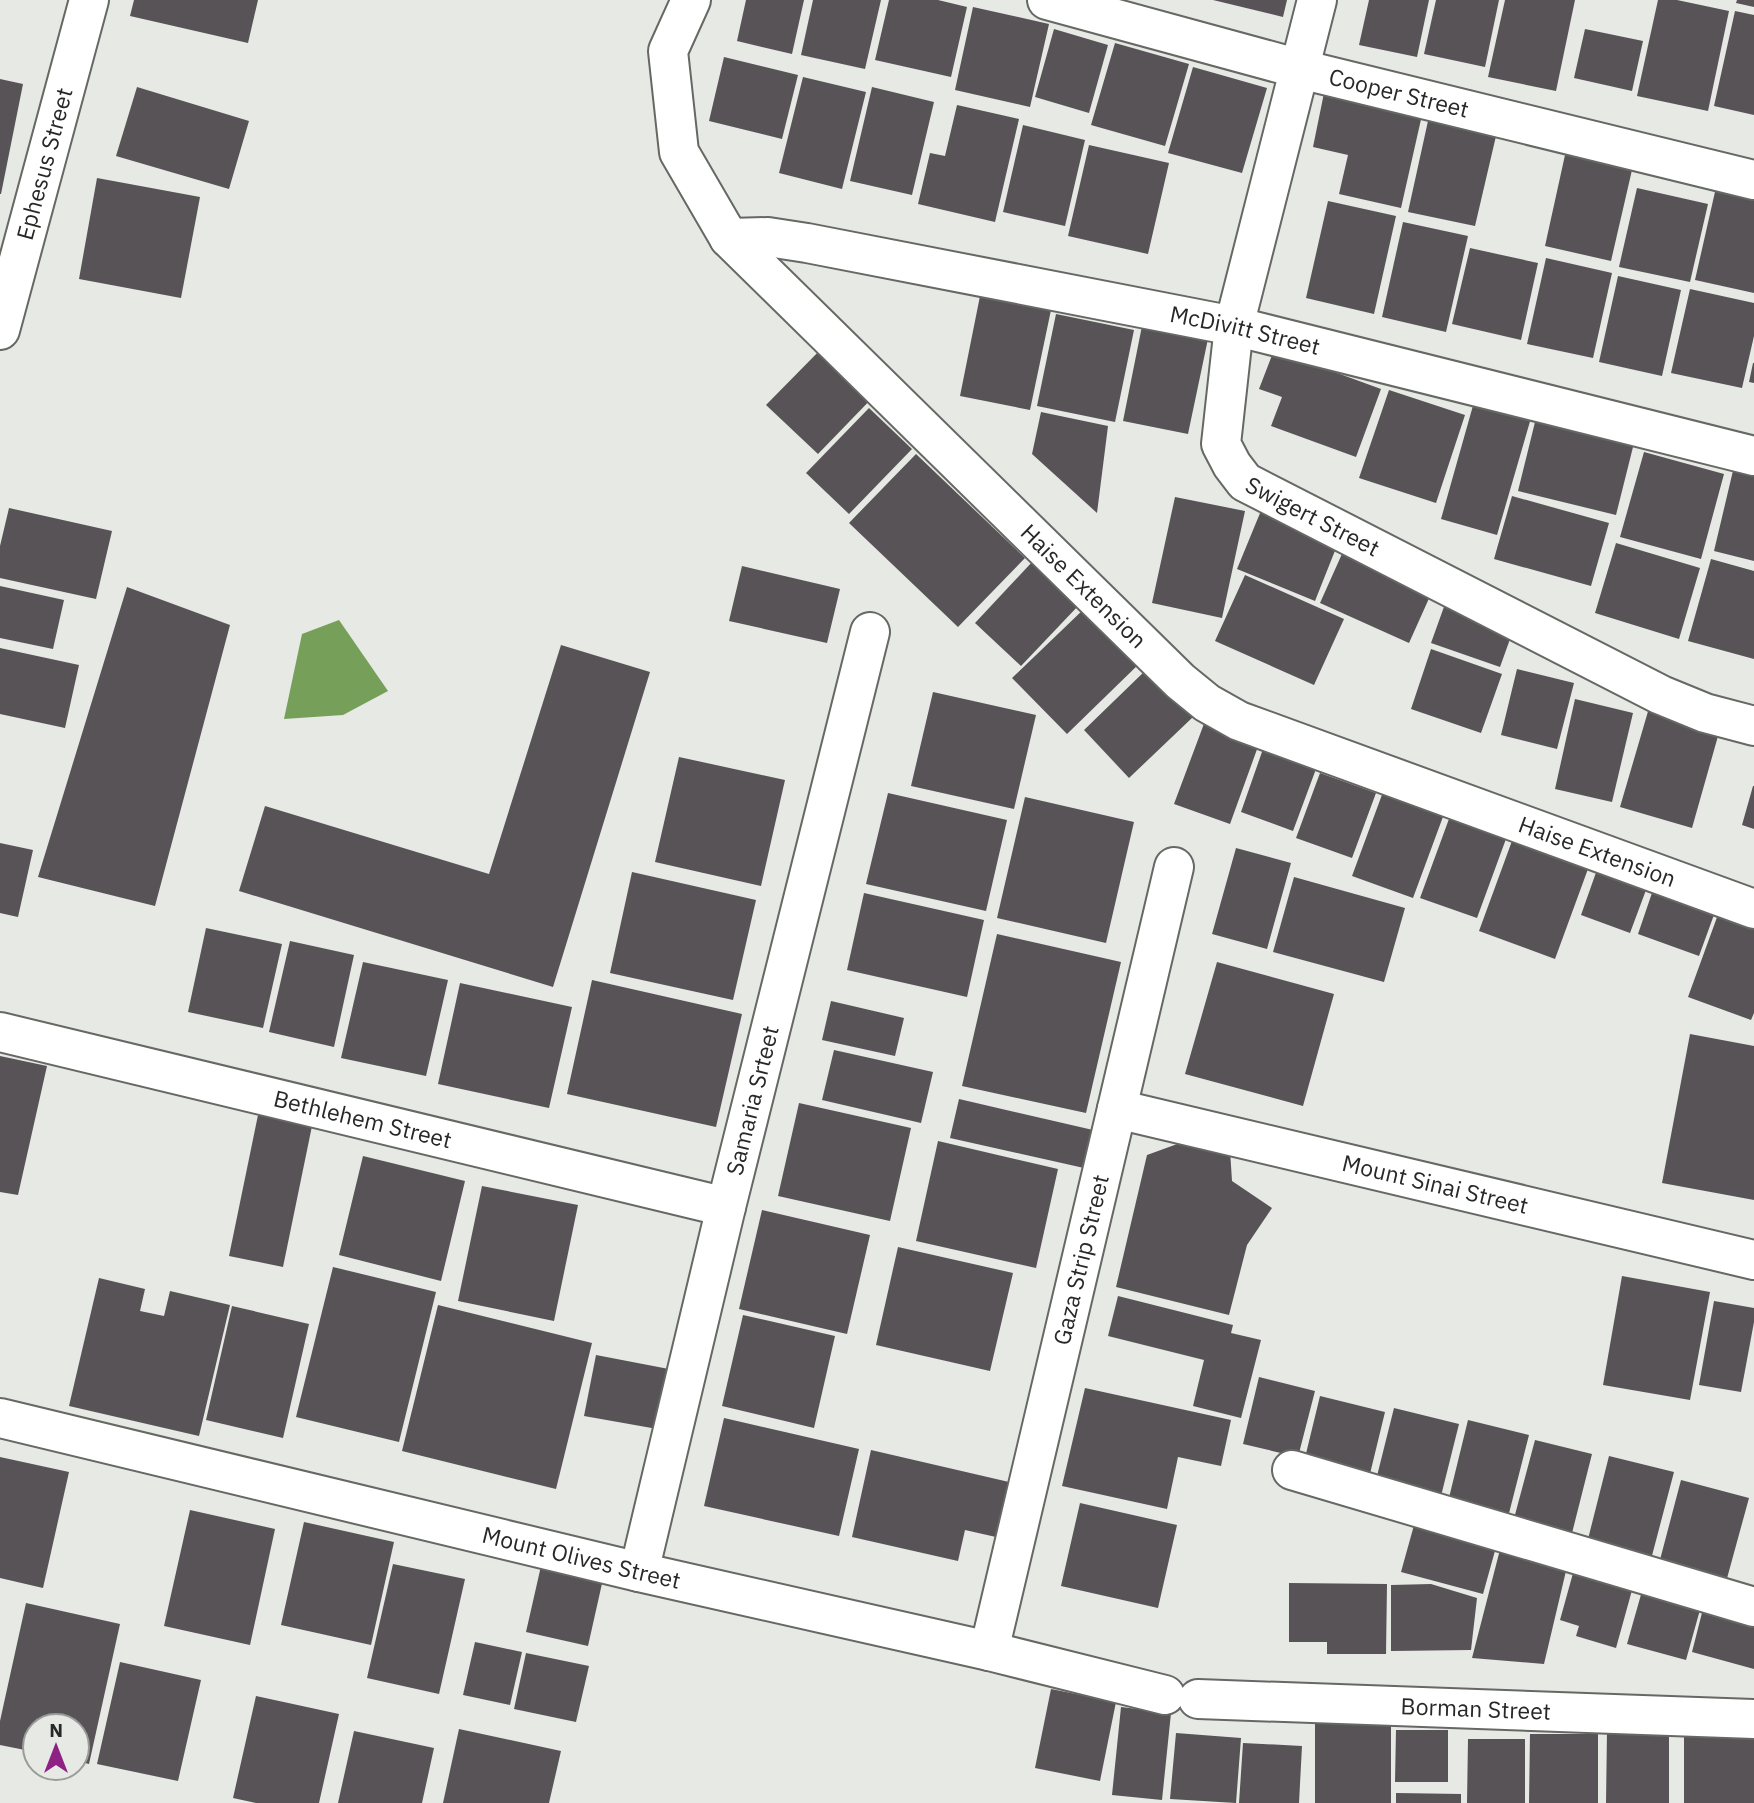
<svg xmlns="http://www.w3.org/2000/svg" width="1754" height="1803" font-family="'IBM Plex Sans',sans-serif">
	<style>
		.water { fill: #769f5a }
		.building { fill: #585357 }
		.lines { fill: none; stroke-linecap: round; stroke-linejoin: round }
		.street-casing { stroke: #656863; stroke-width: 42 }
		.street { stroke: #fff; stroke-width: 38 }
		.labels { text-anchor: middle; stroke-width: 7; stroke-linejoin: round; paint-order: stroke }
		.street-label { font-size: 23px; fill: #272927; stroke: #e6e9e4 }
	</style>
	<rect width="100%" height="100%" fill="#e6e9e4"/>
	<path class="water" d="M339 620 388 691 343 715 284 719 302 634Z"/>
	<path class="building" d="M134 0H258L248 43 130 16Z
		M746 0H804L792 54 737 41Z
		M813 0H881L865 69 801 55Z
		M889 0H938L967 7 951 77 875 60Z
		M1213 0H1287L1283 17Z
		M1369 0H1429L1417 57 1359 45Z
		M1436 0H1499L1485 67 1424 54Z
		M1505 0H1575L1556 91 1488 77Z
		M1658 0H1677L1729 11 1708 111 1637 96Z
		M1737 0H1754V7L1736 3Z
		M973 7 1049 24 1030 107 955 90Z
		M1735 11 1754 15V115L1714 106Z
		M1054 29 1108 45 1089 113 1035 97Z
		M1585 29 1643 41 1632 91 1574 78Z
		M1115 43 1189 64 1165 146 1091 125Z
		M724 57 798 75 782 139 709 121Z
		M1193 67 1267 88 1242 173 1168 153Z
		M803 77 866 92 842 189 779 173Z
		M0 79 23 84 1 194H0Z
		M137 87 249 121 229 189 116 156Z
		M872 87 934 102 912 195 850 181Z
		M1324 93 1422 115 1401 208 1339 194 1348 155 1313 147Z
		M957 105 1019 119 995 222 918 204 930 153 945 156Z
		M1428 121 1496 136 1475 226 1408 212Z
		M1023 125 1085 140 1065 226 1003 212Z
		M1089 145 1169 163 1148 254 1068 236Z
		M1565 155 1632 170 1611 261 1545 246Z
		M97 178 200 197 181 298 79 279Z
		M1717 183 1754 192V293L1695 280Z
		M1637 188 1708 204 1690 282 1619 267Z
		M1328 201 1396 216 1374 314 1306 298Z
		M1403 222 1468 236 1446 332 1382 317Z
		M1470 248 1538 263 1521 340 1452 324Z
		M1546 258 1612 273 1593 358 1527 344Z
		M1618 276 1681 290 1662 376 1599 362Z
		M1690 289 1754 303V336L1742 388 1671 373Z
		M980 296 1051 310 1030 410 960 396Z
		M1056 314 1134 330 1115 422 1037 406Z
		M1143 321 1209 334 1188 434 1123 421Z
		M827 343 878 392 818 454 766 405Z
		M1274 350 1381 389 1356 457 1271 426 1282 397 1259 389Z
		M1753 363H1754V383L1749 382Z
		M1389 390 1465 415 1436 503 1359 478Z
		M1474 402 1531 418 1497 535 1441 519Z
		M869 408 912 449 849 514 806 473Z
		M1041 412 1108 426 1097 513 1032 454Z
		M1536 418 1634 443 1616 515 1518 491Z
		M1644 452 1724 474 1701 559 1620 537Z
		M916 454 1025 558 958 627 849 523Z
		M1736 458 1754 462V561L1714 551Z
		M1512 496 1609 523 1591 586 1494 559Z
		M1175 497 1245 511 1222 618 1152 603Z
		M1265 501 1342 533 1315 601 1237 569Z
		M9 508 112 531 96 599 0 578V546Z
		M1616 543 1700 568 1679 639 1595 613Z
		M1346 545 1435 585 1409 643 1320 603Z
		M1711 559 1754 571V659L1688 641Z
		M1033 561 1079 605 1021 666 975 623Z
		M742 566 840 589 827 643 729 621Z
		M1245 575 1344 619 1314 685 1215 641Z
		M0 586 64 600 53 649 0 638Z
		M127 587 230 625 155 906 38 877Z
		M1445 604 1514 628 1500 667 1431 643Z
		M1086 607 1141 662 1067 734 1012 678Z
		M561 645 650 672 553 987 239 891 265 806 489 874Z
		M0 648 79 665 65 728 0 714Z
		M1431 649 1502 674 1481 733 1411 709Z
		M1147 669 1193 717 1129 778 1084 730Z
		M1517 669 1574 683 1557 749 1501 735Z
		M933 692 1036 715 1014 809 911 786Z
		M1575 699 1633 713 1612 802 1555 789Z
		M1649 708 1720 729 1692 828 1620 807Z
		M1205 721 1260 741 1230 824 1174 804Z
		M1263 749 1316 769 1293 831 1241 812Z
		M679 757 785 780 761 886 655 862Z
		M1320 773 1376 793 1352 858 1296 838Z
		M1753 786H1754V829L1742 825Z
		M1383 792 1444 814 1413 898 1352 876Z
		M888 793 1007 820 986 911 866 884Z
		M1025 797 1134 822 1106 943 997 918Z
		M1453 808 1510 828 1477 918 1420 898Z
		M1516 830 1592 858 1555 959 1479 931Z
		M0 843 33 850 18 917 0 913Z
		M1236 848 1291 863 1267 949 1212 934Z
		M1599 864 1649 882 1630 933 1581 915Z
		M632 872 756 900 733 1000 610 973Z
		M1294 877 1405 908 1384 982 1273 952Z
		M1653 890 1715 912 1699 956 1638 934Z
		M864 893 984 920 967 997 847 970Z
		M1720 909 1754 921V1013L1751 1020 1688 997Z
		M206 928 282 944 263 1028 188 1012Z
		M997 934 1121 962 1086 1113 962 1086Z
		M290 941 354 955 334 1047 269 1032Z
		M363 962 448 980 426 1076 341 1058Z
		M1217 962 1334 994 1303 1106 1185 1074Z
		M592 980 742 1014 716 1127 567 1094Z
		M460 983 572 1007 549 1108 438 1084Z
		M831 1001 904 1018 895 1056 822 1040Z
		M1690 1034 1754 1046V1200L1662 1183Z
		M834 1050 933 1072 921 1123 822 1100Z
		M0 1056 47 1066 18 1195 0 1192Z
		M959 1099 1093 1130 1084 1168 950 1138Z
		M799 1103 911 1128 890 1221 778 1196Z
		M258 1115 312 1126 283 1267 229 1256Z
		M938 1141 1058 1169 1036 1268 916 1241Z
		M1180 1143 1230 1150 1232 1181 1272 1208 1247 1245 1229 1315 1116 1287 1147 1155Z
		M363 1156 465 1181 441 1281 339 1255Z
		M482 1186 578 1205 554 1321 458 1301Z
		M762 1210 870 1235 847 1334 739 1309Z
		M898 1247 1013 1273 990 1371 876 1345Z
		M333 1267 436 1292 399 1442 296 1417Z
		M1622 1276 1710 1292 1690 1400 1603 1385Z
		M99 1278 145 1289 140 1311 164 1316 170 1291 230 1305 199 1436 69 1406Z
		M1118 1296 1233 1325 1231 1333 1261 1340 1241 1418 1193 1406 1204 1360 1108 1336Z
		M1714 1301 1754 1308V1322L1741 1392 1699 1385Z
		M438 1305 592 1343 556 1489 402 1451Z
		M232 1306 309 1324 283 1438 206 1420Z
		M743 1315 835 1336 814 1428 722 1406Z
		M596 1355 674 1370 663 1430 584 1416Z
		M1259 1377 1315 1391 1298 1457 1243 1444Z
		M1085 1388 1231 1420 1221 1466 1178 1457 1167 1509 1062 1486Z
		M1320 1396 1385 1412 1368 1482 1303 1466Z
		M1394 1408 1459 1424 1439 1504 1374 1488Z
		M724 1418 859 1449 839 1536 704 1506Z
		M1468 1420 1529 1435 1506 1525 1446 1510Z
		M1535 1440 1592 1454 1570 1541 1512 1526Z
		M871 1450 1009 1482 996 1537 965 1530 958 1561 852 1537Z
		M1609 1456 1674 1472 1649 1567 1585 1551Z
		M0 1457 69 1472 43 1588 0 1578Z
		M1681 1480 1749 1498 1723 1593 1656 1575Z
		M1080 1503 1177 1525 1158 1608 1061 1586Z
		M190 1510 275 1529 250 1645 164 1626Z
		M1416 1518 1498 1540 1483 1594 1401 1572Z
		M304 1522 394 1542 371 1645 281 1625Z
		M1503 1538 1570 1554 1544 1664 1472 1658Z
		M393 1564 465 1579 439 1694 367 1678Z
		M541 1566 603 1579 588 1646 526 1632Z
		M1575 1566 1634 1583 1616 1648 1576 1636 1579 1626 1560 1620Z
		M1289 1583 1387 1584 1386 1654H1327V1642H1289Z
		M1431 1584 1477 1598 1471 1650 1391 1651V1585Z
		M1644 1584 1703 1599 1686 1660 1627 1644Z
		M1706 1597 1754 1610V1669L1692 1652Z
		M26 1603 120 1624 89 1764 77 1761V1726H35V1752L0 1745V1721Z
		M475 1642 522 1652 510 1705 463 1695Z
		M526 1653 589 1666 576 1722 514 1709Z
		M120 1662 201 1680 178 1781 97 1764Z
		M1051 1689 1116 1702 1100 1781 1035 1768Z
		M256 1696 339 1714 319 1803H256L233 1798Z
		M1121 1707 1171 1713 1162 1800 1112 1795Z
		M1315 1714 1391 1715V1803H1315Z
		M459 1729 561 1751 549 1803H443Z
		M1396 1730H1448V1782H1395Z
		M354 1731 434 1748 422 1803H338Z
		M1607 1731H1669V1803H1606Z
		M1176 1733 1241 1738 1236 1803 1170 1799Z
		M1530 1734H1598V1803H1529Z
		M1684 1735 1754 1736V1803H1684Z
		M1468 1739H1525V1803H1467Z
		M1243 1743 1302 1746 1299 1803H1239Z
		M1396 1793 1461 1794V1803H1396Z"/>
	<g class="lines">
		<defs>
			<g id="street">
				<path id="s1" d="M691 0 668 51 679 152 729 238 1180 681 1207 703 1239 721 1754 909"/>
				<path id="s2" d="M1047 0 1300 69 1754 180"/>
				<path id="s3" d="M1317 0 1234 326 1221 444 1232 465 1245 482 1661 695 1705 713 1754 726"/>
				<path id="s4" d="M729 238 768 237 807 243 1234 326 1754 456"/>
				<path id="s5" d="M0 330 89 0"/>
				<path id="s6" d="M0 1032 726 1207"/>
				<path id="s7" d="M1117 1109 1754 1260"/>
				<path id="s8" d="M0 1418 639 1572 989 1651 1165 1695"/>
				<path d="M1292 1470 1754 1607"/>
				<path id="s9" d="M639 1572 726 1207 870 632"/>
				<path id="s10" d="M989 1651 1174 867"/>
				<path id="s11" d="M1198 1699 1754 1719"/>
			</g>
		</defs>
		<use href="#street" class="street-casing"/>
		<use href="#street" class="street"/>
	</g>
	<g class="labels">
		<g class="street-label">
			<text dy="8" stroke="none"><textPath href="#s2" startOffset="364">Cooper Street</textPath></text>
			<text dy="8" stroke="none"><textPath href="#s5" startOffset="172">Ephesus Street</textPath></text>
			<text dy="8" stroke="none"><textPath href="#s4" startOffset="525">McDivitt Street</textPath></text>
			<text dy="8" stroke="none"><textPath href="#s3" startOffset="576">Swigert Street</textPath></text>
			<text dy="8" stroke="none"><textPath href="#s1" startOffset="754">Haise Extension</textPath></text>
			<text dy="8" stroke="none"><textPath href="#s1" startOffset="1342">Haise Extension</textPath></text>
			<text dy="8" stroke="none"><textPath href="#s9" startOffset="485">Samaria Srteet</textPath></text>
			<text dy="8" stroke="none"><textPath href="#s6" startOffset="373">Bethlehem Street</textPath></text>
			<text dy="8" stroke="none"><textPath href="#s7" startOffset="327">Mount Sinai Street</textPath></text>
			<text dy="8" stroke="none"><textPath href="#s10" startOffset="402">Gaza Strip Street</textPath></text>
			<text dy="8" stroke="none"><textPath href="#s8" startOffset="598">Mount Olives Street</textPath></text>
			<text dy="8" stroke="none"><textPath href="#s11" startOffset="278">Borman Street</textPath></text>
		</g>
	</g>
	<g transform="translate(56 1747)"><circle r="33" fill="#e6e9e4" stroke="#9a9c98" stroke-width="2"/>
	<path d="M0-5L12 26L0 18L-12 26Z" fill="#8d2184"/>
	<text y="-10" font-size="19" font-weight="bold" text-anchor="middle" fill="#272927">N</text>
	</g>
</svg>
